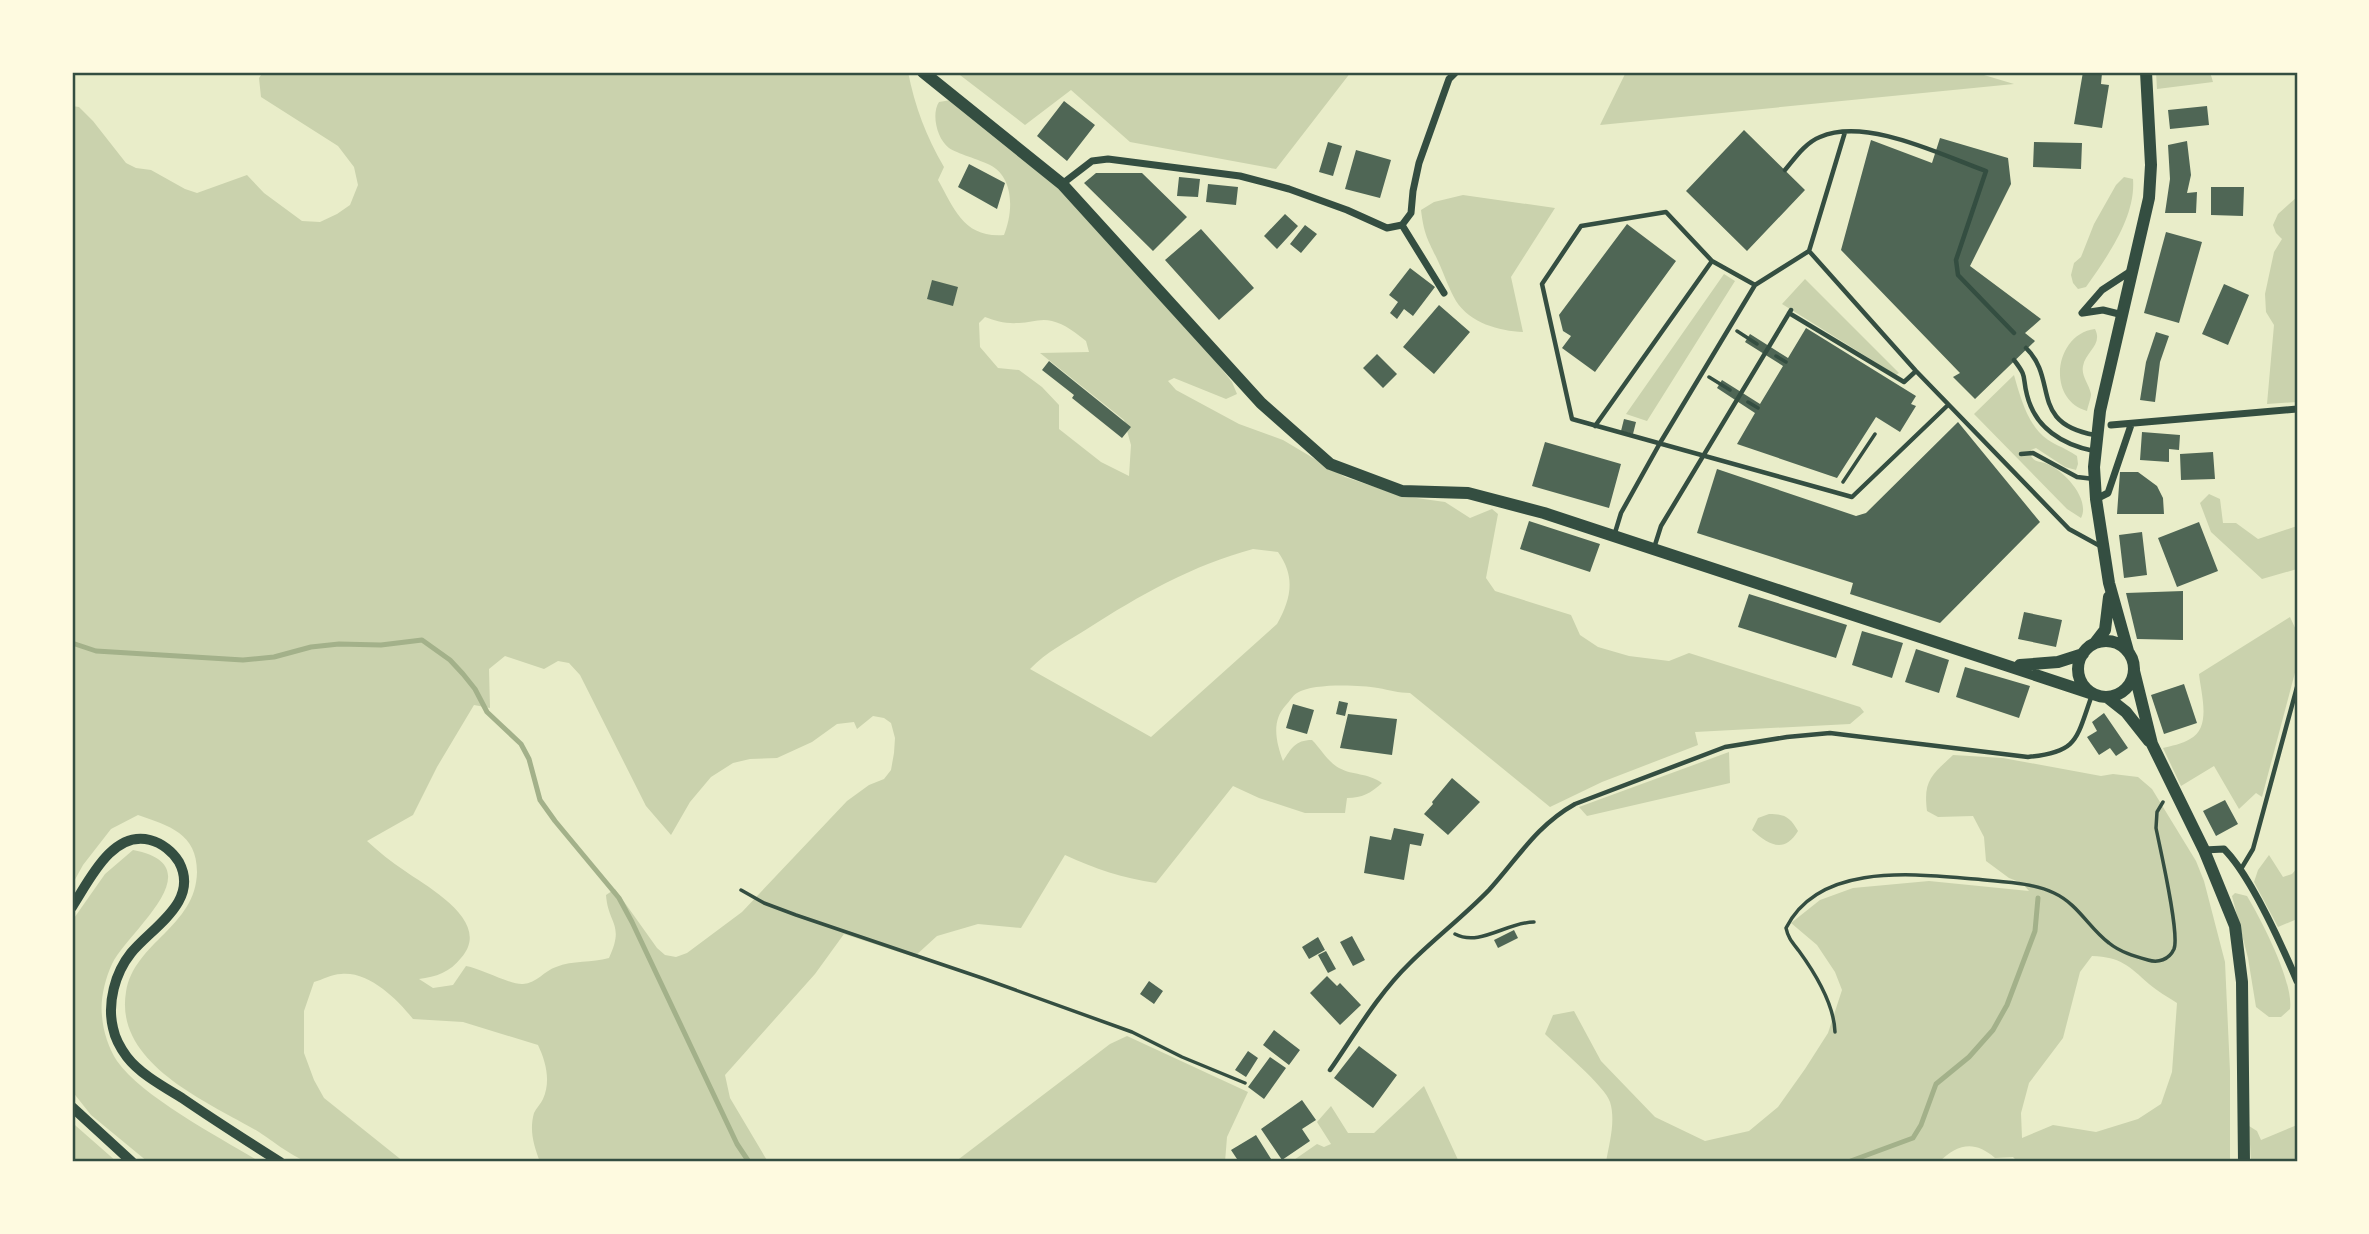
<svg xmlns="http://www.w3.org/2000/svg" width="2369" height="1234" font-family="Lato,sans-serif">
	<style>
		.green { fill: #cad2ad; fill-rule: evenodd }
		.lines { fill: none; stroke-linecap: round; stroke-linejoin: round }
		.stream { stroke: #a3b18a; stroke-width: 5 }
		.building { fill: #4f6655 }
		.path { stroke: #344e41; stroke-width: 3.5 }
		.service { stroke: #344e41; stroke-width: 4.5 }
		.minor { stroke: #344e41; stroke-width: 7 }
		.tertiary { stroke: #344e41; stroke-width: 10 }
		.secondary { stroke: #344e41; stroke-width: 12 }
		.neatline { fill: none; stroke: #344e41; stroke-width: 2.5 }
	</style>
	<rect width="100%" height="100%" fill="#e9edc9"/>
	<path class="green" d="M263 72H908C915 107 926 136 944 167L938 180C955 210 964 238 1004 235 1013 213 1015 178 990 165 980 160 956 153 949 148 937 139 931 114 939 102L951 100 1067 192 1203 345 1232 382 1237 394 1226 399 1174 378 1168 381 1176 390 1239 424 1283 440 1345 477 1402 496 1445 502 1470 518 1492 509 1498 514 1486 578 1495 591 1571 615 1580 635 1598 647 1629 656 1669 661 1689 653 1860 707 1864 712 1850 724 1695 732 1698 745 1602 782 1550 807 1410 693C1398 693 1390 690 1378 688 1359 685 1313 683 1297 693 1293 695 1289 702 1286 705 1271 721 1276 742 1283 761 1291 749 1295 740 1312 740 1321 749 1328 762 1339 768 1354 776 1366 772 1382 783 1371 793 1362 798 1347 798L1345 813H1305L1259 798 1233 786 1156 883C1123 878 1095 869 1065 855L1021 928 978 924 937 936 914 957 844 934 815 974 725 1075 730 1098 768 1162H540C534 1146 529 1131 534 1113 536 1108 541 1104 543 1099 551 1081 546 1062 538 1045L463 1022 413 1019C397 999 369 971 341 974 332 974 322 980 314 982L304 1011V1053L314 1080 324 1098 404 1162C383 1162 362 1162 341 1162 330 1162 319 1164 309 1162 297 1160 271 1140 259 1132 208 1102 114 1064 126 992 134 942 196 927 197 872 197 833 169 826 138 815L111 829 83 865 72 885V106L79 107 93 121 126 163 136 168 151 170 185 189 197 193 247 175 264 193 302 221 320 222 337 214 350 205 358 185 354 167 338 146 261 97 259 78ZM985 317C996 321 1006 324 1019 323 1030 323 1040 318 1052 321 1065 324 1076 333 1086 341L1089 352 1040 353 1124 420 1131 445 1129 476 1101 462 1059 429V405L1042 387 1019 370 998 368 980 347 979 323ZM1253 549 1278 552C1296 577 1291 599 1277 624L1151 737 1030 669C1046 652 1068 641 1087 629 1140 595 1193 565 1253 549ZM505 656 544 669 558 661 569 663 580 675 646 806 671 835 690 802 711 777 733 763 750 759 777 758 812 742 837 724 854 722 857 729 873 716 884 718 891 723 895 738 894 753 891 770 884 779 869 785 847 801 742 912 687 953 676 957 665 955 657 948 615 889 606 895C608 924 625 924 609 958 592 963 573 960 556 967 544 971 537 983 523 984 511 985 482 969 466 966L453 985 433 988 419 979C436 977 450 972 461 958 493 922 429 888 405 871 391 862 379 852 367 841L413 815 437 767 474 705 490 708 489 669Z
		M956 72H1351L1276 169 1130 142 1071 90 1025 125Z
		M1626 72H1974L2014 84 1600 125Z
		M2156 72H2210L2213 82 2157 89Z
		M2124 177 2133 179C2136 217 2107 257 2086 287L2078 289 2073 283 2071 275 2074 263 2081 257 2094 224 2116 185Z
		M1463 195 1555 208 1511 277 1523 332C1499 331 1470 323 1456 301 1449 289 1444 274 1438 261 1428 240 1424 235 1421 210L1434 202Z
		M2297 197V402L2267 404 2274 325 2266 312 2265 294 2274 252 2282 239 2276 233 2273 225 2278 214Z
		M1724 274 1735 281 1647 421 1626 414Z
		M1805 279 1899 373 1896 375 1782 304Z
		M2095 329C2103 345 2086 351 2083 366 2081 376 2089 384 2091 394 2091 398 2088 406 2087 411 2046 400 2054 334 2095 329Z
		M2014 375C2019 393 2026 418 2039 432 2049 444 2065 447 2077 456L2078 464 2076 470 2065 467 2036 448 2031 450V456C2035 462 2038 461 2045 463 2063 469 2091 499 2081 518L2067 509 1974 414Z
		M2209 494 2220 499 2223 523H2236L2258 539 2297 526V569L2262 579 2211 532 2200 503Z
		M2290 617 2297 632V665L2262 797 2256 793 2239 809 2214 766 2181 786 2163 748C2171 746 2182 744 2190 739 2212 728 2201 694 2199 674Z
		M1729 752 1730 783 1587 816 1579 807Z
		M1953 755 2003 758 2101 776 2113 774 2138 777 2152 789 2196 861 2204 881 2225 962 2230 1071V1162H2018L2013 1157 1995 1158C1974 1140 1958 1144 1939 1162H1606C1609 1144 1616 1121 1610 1102 1606 1087 1558 1047 1545 1034L1553 1015 1574 1011 1601 1061 1655 1117 1705 1141 1749 1131 1778 1107 1805 1069 1828 1033 1842 990 1835 972 1817 945 1791 923 1820 900 1853 888 1929 881 2029 891 2022 883 2009 878 1986 861 1984 837 1973 816 1938 817 1927 811C1923 780 1932 775 1953 755ZM2092 956C2121 957 2129 966 2149 984 2157 991 2168 997 2177 1003L2172 1072 2161 1104 2138 1119 2096 1132 2053 1125 2022 1138 2021 1113 2029 1083 2063 1038 2080 972Z
		M1769 814C1785 814 1790 817 1798 831 1784 854 1769 845 1752 830L1758 818Z
		M133 850C216 866 128 931 112 964 105 979 100 1000 102 1016 103 1031 109 1049 117 1061 142 1097 221 1138 260 1162H148L91 1115 72 1091V921L105 874Z
		M2269 855 2283 877 2292 874 2297 868V919L2278 927 2254 882 2258 870Z
		M2235 893 2247 896C2261 919 2294 983 2290 1009L2281 1017H2269L2256 1007 2248 958 2232 896Z
		M1127 1036 1248 1092 1227 1137 1225 1162H955L1110 1044Z
		M1424 1086 1459 1162H1291L1317 1144 1324 1147 1331 1144 1317 1122 1331 1106 1348 1133H1374Z
		M72 1122 76 1126 117 1162H72Z
		M2297 1125V1162H2251L2249 1126 2257 1131 2261 1140Z"/>
	<g class="lines">
		<path class="stream" d="M72 643 96 651 243 660 274 657 311 647 339 644 381 645 422 640 450 660 463 674 475 689 487 712 521 744 529 759 540 800 555 821 619 898 632 922 737 1144 749 1162
			M1848 1162 1913 1138 1921 1125 1936 1084 1969 1057 1993 1030 2007 1005 2035 931 2038 898"/>
	</g>
	<path class="building" d="M2083 72 2102 73 2101 84 2109 85 2102 128 2074 124Z
		M1064 101 1095 125 1067 161 1037 136Z
		M2207 106 2209 125 2170 129 2168 110Z
		M1744 130 1805 190 1747 251 1686 191Z
		M1940 138 2008 158 2011 184 1970 266 2041 319 2025 333 2035 341 1975 399 1953 377 1960 373 1841 250 1871 140 1932 163Z
		M2187 141 2191 175 2187 193 2197 192 2196 213H2165L2170 179 2168 145Z
		M1328 142 1342 146 1333 176 1319 172Z
		M2034 142 2082 143 2081 169 2033 167Z
		M1356 150 1391 160 1380 198 1345 189Z
		M969 164 1005 183 997 209 958 187Z
		M1096 173H1142L1187 217 1153 251 1084 183Z
		M1179 177 1200 179 1198 197 1177 196Z
		M1208 184 1238 187 1236 205 1206 202Z
		M2211 187H2244L2243 216 2211 215Z
		M1285 214 1298 226 1277 249 1264 236Z
		M1627 224 1676 261 1595 372 1562 348 1571 336 1563 331 1559 315Z
		M1305 225 1317 234 1301 253 1290 244Z
		M1201 229 1254 288 1219 320 1165 260Z
		M2166 232 2202 242 2179 323 2144 313Z
		M1410 268 1435 287 1413 316 1404 309 1397 319 1390 313 1398 302 1389 295Z
		M932 280 958 287 953 306 927 299Z
		M2224 284 2249 295 2228 345 2202 334Z
		M1439 305 1470 332 1434 374 1403 347Z
		M1806 328 1916 396 1911 404 1916 406 1900 432 1876 417 1837 478 1737 444 1755 413 1717 388 1722 380 1760 404 1783 366 1745 342 1750 334 1788 358Z
		M2156 332 2169 336 2160 362 2155 402 2140 400 2146 362Z
		M1377 354 1397 374 1383 388 1363 368Z
		M1049 361 1131 427 1122 438 1072 398 1074 395 1042 370Z
		M1624 419 1636 422 1633 434 1621 431Z
		M1958 422 2040 522 1940 623 1850 594 1853 583 1697 533 1717 469 1856 516 1866 513Z
		M2142 432 2180 435 2179 450 2169 449V462L2140 460Z
		M1545 442 1621 464 1609 508 1532 486Z
		M2213 452 2215 479 2181 480 2180 454Z
		M2120 472H2138L2157 486 2163 498 2164 514H2117Z
		M1529 521 1600 544 1590 572 1520 549Z
		M2199 522 2218 571 2177 587 2158 538Z
		M2142 532 2147 575 2124 578 2119 535Z
		M2183 591V640L2137 639 2126 593Z
		M1749 594 1847 625 1836 658 1738 627Z
		M2024 612 2062 620 2056 647 2018 639Z
		M1862 631 1903 643 1892 678 1852 665Z
		M1916 649 1949 660 1939 693 1905 682Z
		M1965 667 2030 686 2019 718 1956 697Z
		M2184 684 2197 723 2164 734 2151 695Z
		M1339 701 1348 703 1345 716 1336 714Z
		M1293 704 1314 710 1307 734 1286 728Z
		M2104 713 2128 748 2116 756 2110 748 2099 755 2087 737 2097 731 2092 722Z
		M1348 714 1397 719 1392 755 1340 748Z
		M1452 778 1480 802 1448 835 1424 814 1433 804 1432 802Z
		M2225 800 2238 824 2216 836 2203 811Z
		M1394 828 1424 834 1421 846 1410 844 1404 880 1364 873 1370 836 1391 840Z
		M1514 930 1518 938 1498 948 1494 940Z
		M1352 936 1365 960 1353 966 1340 942Z
		M1318 937 1325 950 1309 959 1302 947Z
		M1326 951 1336 969 1328 973 1318 955Z
		M1327 976 1337 986 1340 983 1361 1005 1340 1025 1310 993Z
		M1149 981 1163 991 1154 1004 1140 994Z
		M1274 1030 1300 1050 1289 1065 1263 1045Z
		M1359 1046 1397 1075 1373 1108 1334 1078Z
		M1248 1051 1258 1058 1246 1077 1235 1070Z
		M1270 1057 1286 1068 1264 1099 1248 1087Z
		M1302 1100 1316 1120 1302 1129 1310 1141 1282 1160 1261 1129Z
		M1256 1135 1273 1162H1239L1231 1150Z"/>
	<g class="lines">
		<path class="path" d="M1737 331 1757 344
			M1776 356 1786 362
			M1709 377 1730 390
			M1748 402 1758 408
			M1843 482 1875 434
			M741 890 764 903 796 915 982 978 1132 1032 1182 1057 1245 1083
			M1455 934C1480 947 1507 922 1534 922
			M1835 1032C1834 1005 1815 973 1799 951 1793 943 1788 938 1786 928 1819 862 1914 874 1975 879 2000 882 2031 882 2054 893 2078 904 2089 928 2109 943 2120 952 2134 956 2148 960 2158 963 2169 960 2174 949 2180 934 2160 848 2156 828L2157 812 2163 802"/>
		<path class="service" d="M1785 170C1795 158 1805 143 1820 137 1867 117 1941 155 1986 171L1956 260 1958 275 2014 333
			M1809 251 1845 132
			M1755 285 1712 261 1666 212 1581 226 1542 284 1572 419 1852 497 1948 405
			M1789 313 1904 382 1916 371
			M2026 348C2059 380 2028 423 2095 435
			M2014 360C2028 378 2022 376 2027 395 2035 428 2063 445 2094 451
			M1595 426 1712 261
			M2021 454 2033 453 2077 477 2094 479
			M1614 536 1621 513 1660 443 1755 285 1809 251 1916 371 2069 529 2100 546
			M1654 548 1661 526 1791 310
			M2241 869 2253 849 2297 687
			M1330 1070C1355 1034 1378 994 1410 963 1435 938 1464 916 1489 890 1518 858 1536 826 1575 804L1725 747 1787 737 1830 733 1846 735 2028 757C2079 752 2076 739 2092 695"/>
		<path class="minor" d="M1062 184 1092 161 1108 159 1240 176 1289 189 1347 210 1387 228 1402 225 1411 213 1413 191 1419 163 1449 79 1456 72
			M1402 225 1444 293
			M2082 313 2102 290 2131 271
			M2083 313 2103 310 2123 315
			M2111 425 2297 409
			M2096 499 2108 493 2131 425
			M2204 850 2224 849C2251 876 2282 946 2297 981"/>
		<path class="tertiary" d="M72 907C89 881 112 830 150 840 162 843 173 852 179 862 200 902 152 927 131 953 115 973 107 1003 113 1028 115 1038 121 1049 127 1057 140 1074 164 1087 182 1098 214 1120 247 1141 280 1162
			M72 1107 132 1162"/>
		<path class="secondary" d="M923 72 1062 184 1261 403 1330 464 1402 491 1468 493 1544 513 2093 694
			M2078 669a28 28 0 1 1 56 0a28 28 0 1 1-56 0Z
			M2095 643 2105 630 2109 597
			M2128 651 2109 583 2096 499 2094 467 2100 411 2149 198 2151 165 2146 72
			M2020 665 2058 662 2083 654
			M2134 671 2152 744 2204 850 2235 926 2242 982 2244 1162
			M2107 697 2126 712 2149 741"/>
	</g>
	<rect width="2369" height="1234" fill="none" stroke="#fefae0" stroke-width="147"/>
	<rect x="74" y="74" width="2222" height="1086" class="neatline"/>
</svg>
